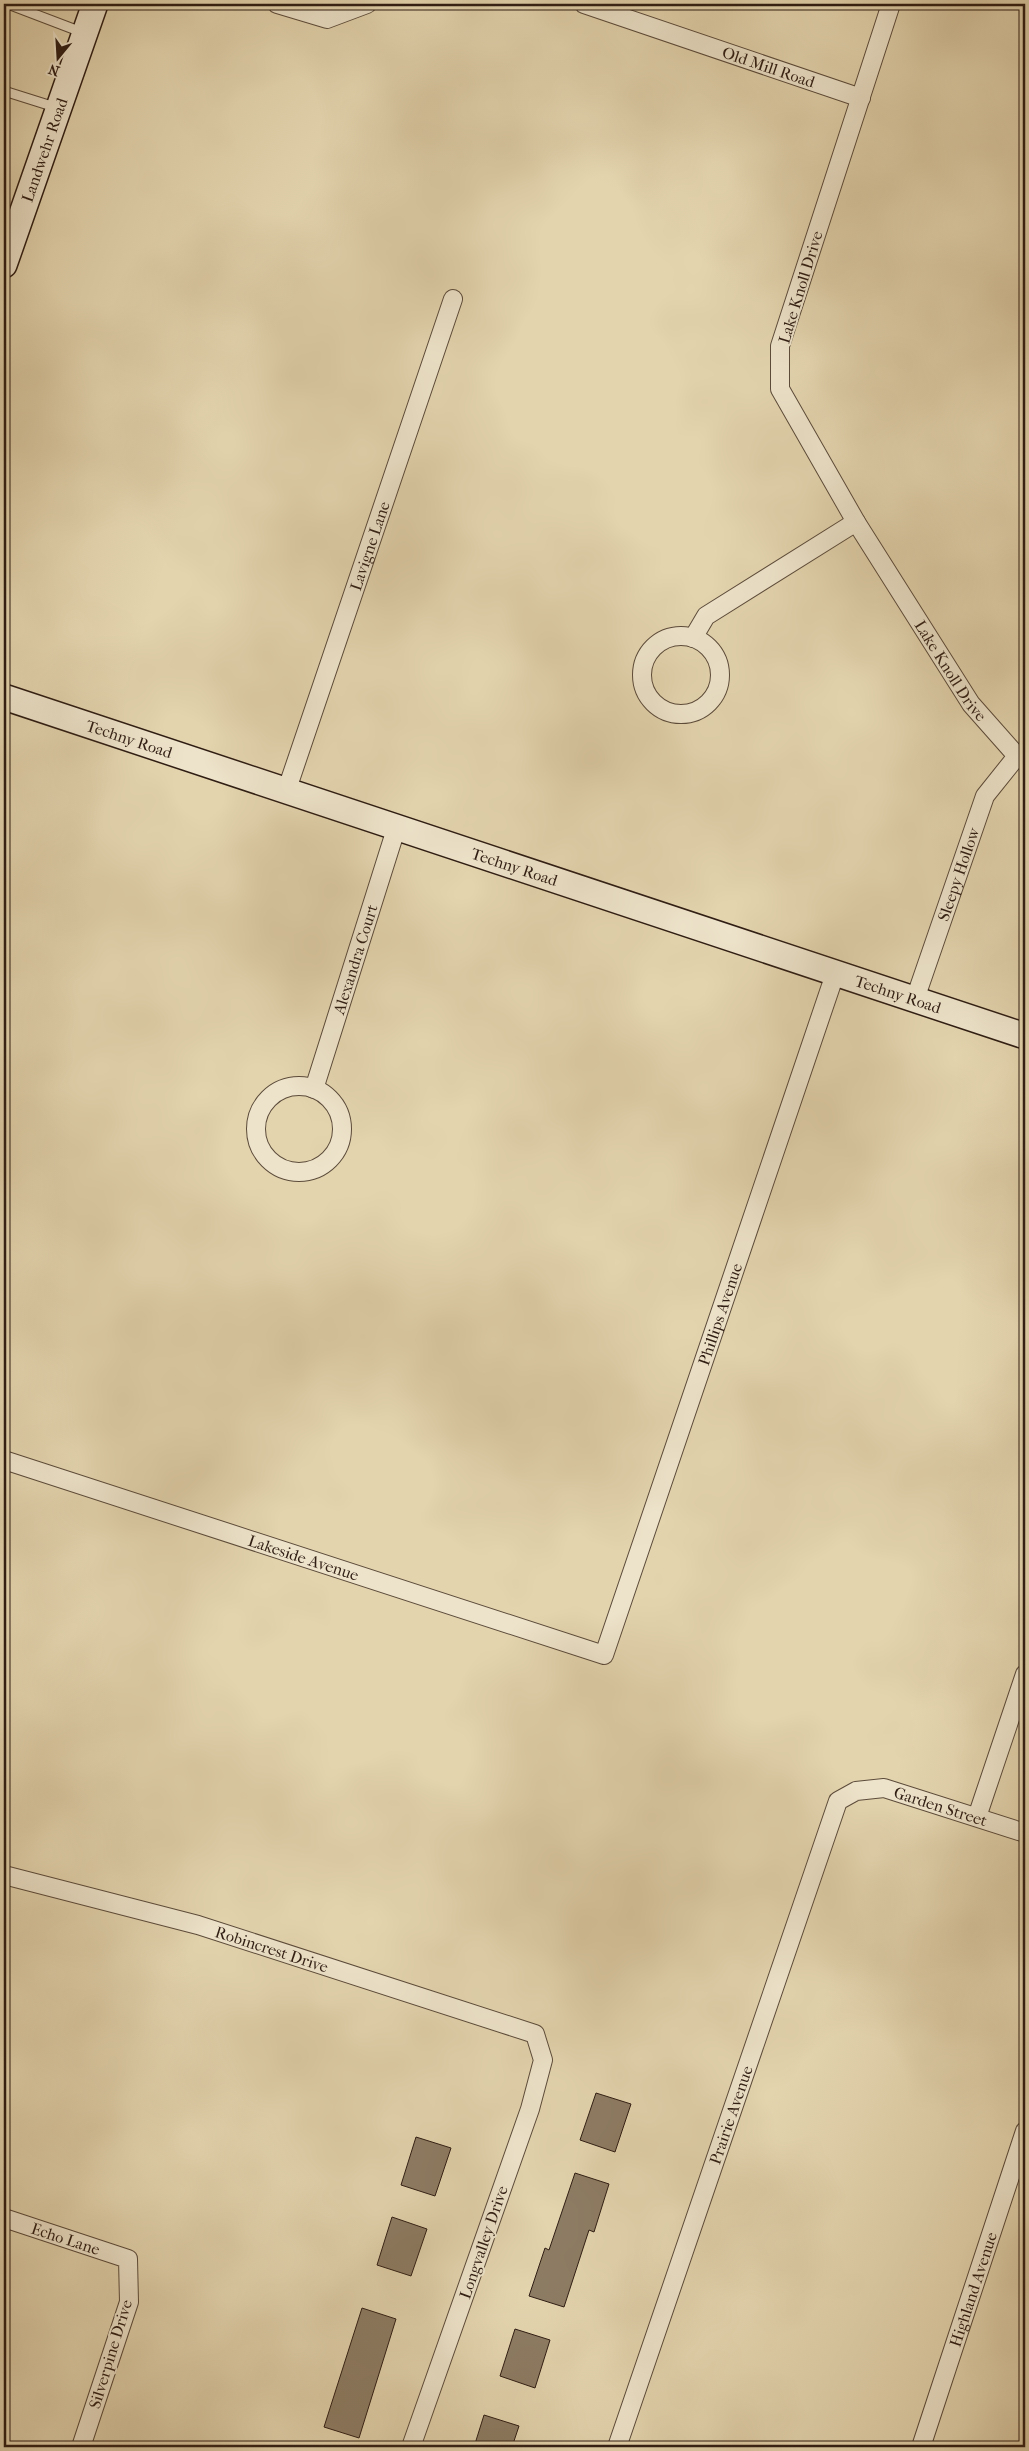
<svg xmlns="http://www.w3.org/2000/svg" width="1029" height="2451" font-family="'IM FELL French Canon',serif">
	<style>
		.building { fill: #8d7c64; stroke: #2f1d13 }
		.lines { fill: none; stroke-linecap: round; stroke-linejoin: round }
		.service-casing { stroke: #5c4b3a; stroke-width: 11 }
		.minor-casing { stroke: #5c4b3a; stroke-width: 20 }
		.secondary-casing { stroke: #2f1d13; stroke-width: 28 }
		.service { stroke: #ede3ca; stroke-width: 9 }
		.minor { stroke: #ede3ca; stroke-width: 18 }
		.secondary { stroke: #ede3ca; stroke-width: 25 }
		.labels { text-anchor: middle; stroke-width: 4; stroke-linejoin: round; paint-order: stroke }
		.street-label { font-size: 16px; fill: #2f1d13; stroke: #ede3ca }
	</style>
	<rect width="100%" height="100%" fill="#e3d4ae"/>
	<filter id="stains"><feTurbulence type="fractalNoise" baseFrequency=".004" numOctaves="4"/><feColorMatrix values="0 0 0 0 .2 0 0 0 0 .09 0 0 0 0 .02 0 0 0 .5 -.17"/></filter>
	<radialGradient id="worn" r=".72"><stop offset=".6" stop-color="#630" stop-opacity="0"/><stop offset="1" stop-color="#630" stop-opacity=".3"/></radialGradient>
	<path class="building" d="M596 2093 631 2104 615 2152 580 2140Z
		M416 2137 451 2148 435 2196 401 2185Z
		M575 2173 609 2184 594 2232 589 2230 564 2307 529 2296 545 2248 549 2250Z
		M392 2217 427 2229 411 2276 377 2265Z
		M362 2308 396 2319 359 2438 324 2427Z
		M515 2329 550 2340 535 2388 500 2376Z
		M484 2415 519 2426 512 2447H474Z"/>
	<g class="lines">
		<defs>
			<path id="service" d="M8 4 84 33
				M4 91 58 108"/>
			<g id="minor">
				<path d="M277 4 327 19 367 4"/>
				<path id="s1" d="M584 4 861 98"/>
				<path id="s2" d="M891 4 780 346V389L856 522 971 704 1017 756 1025 759"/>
				<circle cx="681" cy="675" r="39"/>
				<path d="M693 638 706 616 856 522"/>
				<path id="s3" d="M286 792 453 299"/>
				<path id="s4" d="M915 999 985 796 1017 756"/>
				<circle cx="299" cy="1129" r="43"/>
				<path id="s5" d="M314 1089 396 829"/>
				<path id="s6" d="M4 1460 604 1655 835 974"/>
				<path d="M977 1817 1025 1674"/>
				<path id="s7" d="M4 1875 198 1925 535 2034 543 2060 530 2109 411 2447"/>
				<path id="s8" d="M4 2218 128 2259 129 2302 81 2447"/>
				<path id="s9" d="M617 2447 838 1801 856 1791 884 1788 1025 1833"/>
				<path id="s10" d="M921 2447 1025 2131"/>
			</g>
			<g id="secondary">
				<path id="s11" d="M4 265 95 4"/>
				<path id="s12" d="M4 697 1025 1036"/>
			</g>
		</defs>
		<use href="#service" class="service-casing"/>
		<use href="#minor" class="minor-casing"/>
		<use href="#secondary" class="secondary-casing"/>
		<use href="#service" class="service"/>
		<use href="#minor" class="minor"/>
		<use href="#secondary" class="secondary"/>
	</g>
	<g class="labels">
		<g class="street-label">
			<text dy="6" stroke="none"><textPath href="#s1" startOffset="195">Old Mill Road</textPath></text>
			<text dy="6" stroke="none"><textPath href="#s11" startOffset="122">Landwehr Road</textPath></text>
			<text transform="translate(800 287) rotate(-73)" y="6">Lake Knoll Drive</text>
			<text dy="6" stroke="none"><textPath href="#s3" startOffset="260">Lavigne Lane</textPath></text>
			<text dy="6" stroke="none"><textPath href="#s2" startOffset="732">Lake Knoll Drive</textPath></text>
			<text dy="6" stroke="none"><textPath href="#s12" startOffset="132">Techny Road</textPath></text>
			<text dy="6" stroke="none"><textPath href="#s12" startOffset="538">Techny Road</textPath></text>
			<text dy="6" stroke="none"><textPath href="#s4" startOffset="132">Sleepy Hollow</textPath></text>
			<text dy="6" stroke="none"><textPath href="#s5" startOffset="136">Alexandra Court</textPath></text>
			<text dy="6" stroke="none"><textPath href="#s12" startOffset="942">Techny Road</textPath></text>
			<text dy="6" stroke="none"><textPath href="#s6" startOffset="991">Phillips Avenue</textPath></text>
			<text dy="6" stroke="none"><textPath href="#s6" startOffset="315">Lakeside Avenue</textPath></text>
			<text dy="6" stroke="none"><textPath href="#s9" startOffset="791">Garden Street</textPath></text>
			<text dy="6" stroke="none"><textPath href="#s7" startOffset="278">Robincrest Drive</textPath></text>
			<text dy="6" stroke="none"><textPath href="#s9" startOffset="351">Prairie Avenue</textPath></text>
			<text dy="6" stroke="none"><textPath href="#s8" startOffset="65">Echo Lane</textPath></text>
			<text transform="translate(483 2242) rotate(-71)" y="6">Longvalley Drive</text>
			<text dy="6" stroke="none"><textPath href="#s10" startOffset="166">Highland Avenue</textPath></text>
			<text transform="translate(110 2354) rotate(-73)" y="6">Silverpine Drive</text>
		</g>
	</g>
	<rect width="1029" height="2451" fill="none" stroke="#e3d4ae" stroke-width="20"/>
	<rect x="5" y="5" width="1019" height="2441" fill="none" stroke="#2f1d13" stroke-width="2.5"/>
	<rect x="10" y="10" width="1009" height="2431" fill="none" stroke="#2f1d13"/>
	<g transform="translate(58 58) rotate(198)" stroke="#ede3ca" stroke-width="4" paint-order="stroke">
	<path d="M0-4L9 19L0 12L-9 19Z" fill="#2f1d13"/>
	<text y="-8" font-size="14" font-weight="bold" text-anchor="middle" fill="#2f1d13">N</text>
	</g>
	<rect width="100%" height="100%" filter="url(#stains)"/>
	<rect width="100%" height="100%" fill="url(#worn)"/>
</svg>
